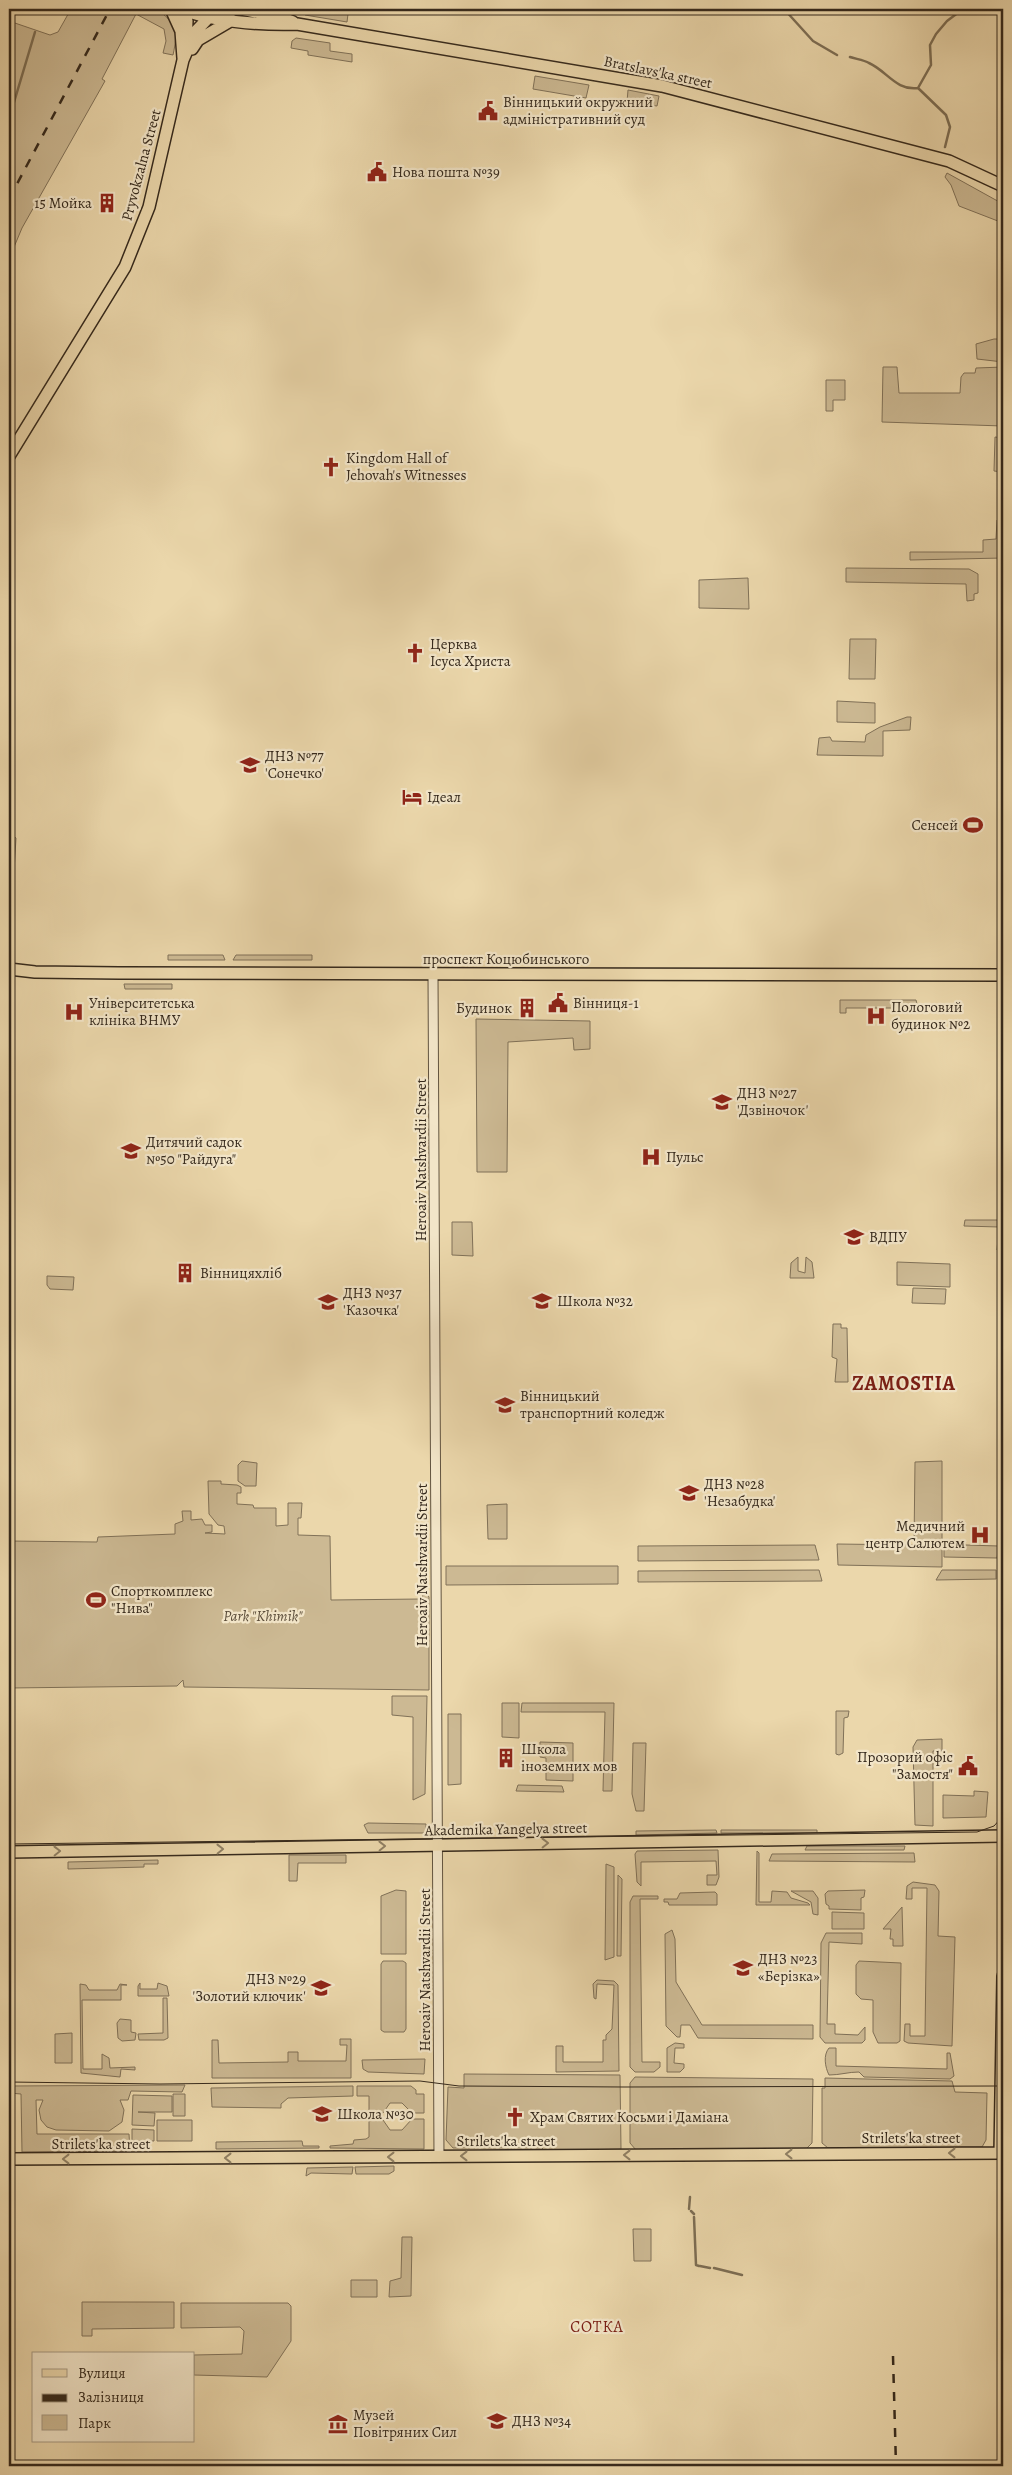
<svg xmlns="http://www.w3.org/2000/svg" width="1012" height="2475" font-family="Alegreya,serif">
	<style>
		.green { fill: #ccb993; stroke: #807158 }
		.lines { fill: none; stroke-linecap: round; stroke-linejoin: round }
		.stream { stroke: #7d6e54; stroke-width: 2.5 }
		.minor-casing { stroke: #625440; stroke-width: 11 }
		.major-casing { stroke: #35291c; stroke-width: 14 }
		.minor { stroke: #f2e5c8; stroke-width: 9 }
		.major { stroke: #ebd7ab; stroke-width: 11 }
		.tram { stroke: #35291c; stroke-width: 1 }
		.rail { stroke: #35291c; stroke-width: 2.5; stroke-dasharray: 9 9; stroke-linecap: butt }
		.oneway { stroke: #908064 }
		.labels { text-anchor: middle; stroke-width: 4.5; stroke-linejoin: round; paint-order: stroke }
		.street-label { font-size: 15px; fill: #35291c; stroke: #f2e5c8 }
		.poi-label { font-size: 15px; fill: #35291c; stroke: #f2e5c8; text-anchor: start }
		.park-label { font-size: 15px; font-style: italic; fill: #5b4d3a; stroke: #f2e5c8 }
		.neighbourhood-label { font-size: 16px; letter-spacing: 1px; fill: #7a1f14; stroke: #f2e5c8 }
		.district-label { font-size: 20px; font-weight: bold; letter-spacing: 1px; fill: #7a1f14; stroke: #f2e5c8 }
	</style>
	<rect width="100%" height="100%" fill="#ebd7ab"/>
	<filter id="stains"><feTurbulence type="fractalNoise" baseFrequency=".004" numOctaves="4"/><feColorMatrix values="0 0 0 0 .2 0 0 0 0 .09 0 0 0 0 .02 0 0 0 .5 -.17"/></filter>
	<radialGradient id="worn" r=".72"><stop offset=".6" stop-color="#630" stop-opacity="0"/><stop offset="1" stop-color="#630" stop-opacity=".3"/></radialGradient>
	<path class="green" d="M71 9H156C177 23 178 32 173 55L163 53 166 41 164 29 136 14 102 79 105 81 22 228 9 259V21L50 35 58 32Z
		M305 9 345 10 348 14 347 22 305 15Z
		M296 38 330 43V51L352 54V62L308 55V51L291 48 292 41Z
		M535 76 589 85 586 98 533 89Z
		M628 90 659 96 657 106 627 102Z
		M947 173 1003 204V223L959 206 951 185 945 177Z
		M994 339H1003V362L977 359 976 344Z
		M883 367H897L899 393H960L961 377 964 373H975L976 368 1003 367V426L882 422Z
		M826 380H845V400H833V411H826Z
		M995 437 1003 438V472L994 471Z
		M1003 481V558L910 560V552H983V540L996 539 997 520 1002 519Z
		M846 568 969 569 978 574V593L974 594V600L967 601 966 584 846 582Z
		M748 578 749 609 699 608V580Z
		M850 639H876L875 679H849Z
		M837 701 875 703V723L837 722Z
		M907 717H911L910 730 883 731V756L817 755 819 738 830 737 832 741 865 742 866 735 880 727Z
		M9 832 16 838 14 871 9 875Z
		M168 955H223L225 960H168Z
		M236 955H312V960H233Z
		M124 984H172V989H125Z
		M840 1000H916L918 1008H846V1013H840Z
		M476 1019 590 1021V1049L574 1050 573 1038 508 1042 507 1172H477Z
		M965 1220H1003V1272L999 1275V1251L997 1250 999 1227 964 1226Z
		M452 1222H472L473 1256 452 1255Z
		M798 1257V1271L805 1273 806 1257 812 1262 814 1278H790L791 1263Z
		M897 1262 950 1264V1287L897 1285Z
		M47 1276 74 1277 73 1290 50 1289 47 1285Z
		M913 1288 946 1289 945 1304 912 1303Z
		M833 1324H841V1328H847L848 1382H835L837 1359 832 1357Z
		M242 1461 257 1463 256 1486H245L238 1481V1465Z
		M942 1461V1567L838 1565 837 1544 914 1545 915 1462Z
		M208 1481H221V1484L237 1485 241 1487V1493H237V1504L253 1505 254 1508H276V1526L288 1525V1503H302L301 1518H298V1535L330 1536 331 1600 421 1599 425 1591 429 1597V1690L184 1687 183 1680 177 1686 9 1688V1541L97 1542 98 1537 175 1534V1524L183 1521 182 1511H191V1520L202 1519 205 1525H212V1532L205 1533 225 1534 224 1526 218 1525 209 1514Z
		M507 1504V1539H488L487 1505Z
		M944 1541H960L961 1545H966L999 1546 997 1558 944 1557Z
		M815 1545 819 1560 638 1561V1546Z
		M446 1566H618V1584L446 1585Z
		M819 1570 822 1581 638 1582V1571Z
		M942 1570H996V1579L936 1580Z
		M392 1696H427L425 1794 413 1800V1717L392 1715Z
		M502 1703H519V1738L502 1737Z
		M522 1703H614L612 1791H603L605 1712H521Z
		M836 1711H849L848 1717 844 1718 843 1753 839 1755 836 1754Z
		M448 1714H461V1784L448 1785Z
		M942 1739V1751H933V1826L915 1825 913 1747 917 1740Z
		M540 1742 573 1743V1781L546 1780V1758L540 1757Z
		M633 1743H646L644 1811H636L632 1794Z
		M518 1785 562 1786 564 1792 516 1791Z
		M974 1791 988 1792 986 1817 943 1818V1795L974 1796Z
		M368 1823 426 1824V1833H368L364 1825Z
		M716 1830 717 1833 636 1835V1831Z
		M721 1830H817V1833H721Z
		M807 1846H905L904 1850H805Z
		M718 1850 719 1877 716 1885H707V1875H717L716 1861 641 1862V1886L637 1882 635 1854 637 1851Z
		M757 1851 759 1853V1902H771L772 1891 787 1892 791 1898 808 1903 810 1905H756Z
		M914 1853 915 1862 769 1861 772 1854Z
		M289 1855H346V1863H298L297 1881H289Z
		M158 1860V1864H144V1867L68 1869V1862Z
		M606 1864 614 1867V1957L605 1960Z
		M618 1875 622 1879 621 1956H617Z
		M913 1882 935 1885 939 1891 938 1936 955 1937 952 2046 908 2043 904 2041 905 2024H910V2036H925L927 1888H912V1899H906L907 1886Z
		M396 1890 406 1891V1954H381V1896Z
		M865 1890 864 1897 861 1898V1910L829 1909V1906L826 1904 825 1894 828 1891Z
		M791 1891H813L818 1898V1915L813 1914 811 1902Z
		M715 1892 717 1894V1905H669L668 1902H664V1899H677L680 1893Z
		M633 1896H658V1899H640L642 2062H660V2067L654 2072H635L630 2067V1902Z
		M902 1907 903 1946H893V1939H890L891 1929H883Z
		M832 1912 864 1913V1929H832Z
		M672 1930 675 1939 676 1982 702 2025H813V2039L698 2038 690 2025H681L680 2037H677L666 2026 665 1934Z
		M826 1933H862V1944L829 1942 827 2024H835V2034L858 2035 865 2027V2040L862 2043H825L820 2037 821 1943Z
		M383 1961H403L406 1963V2029L404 2032H384L381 2030V1964Z
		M859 1961 901 1963 900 2041 897 2043H878L873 2032V2000L861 1999 856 1994V1965Z
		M597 1980 614 1981 618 1985 619 2071 556 2072V2046H563V2062H603V2040H606V2035L612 2029 614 1985 597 1984 596 1999 594 1998 593 1984Z
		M140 1983V1989H157L158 1983 167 1986 169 1996H138V1986Z
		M80 1984 86 1985 89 1990H117L120 1984 127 1985H121V2000H82L83 2069H102V2054L109 2058 110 2068 135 2067V2070L121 2069 120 2077 81 2073Z
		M163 1998H167L168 2038 164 2040H139L138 2034 163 2033Z
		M120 2019 131 2020V2032L136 2033 135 2040 122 2041 118 2038 117 2023Z
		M72 2033V2063H55V2034Z
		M340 2039H351V2078H212V2040H218L219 2063 288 2062V2052H298V2061H346L347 2045H340Z
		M675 2043 684 2044V2048H675L674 2063 684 2064V2068L680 2072H667V2048Z
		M829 2048H836V2066L947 2069V2053H950L954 2076 950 2079 864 2077 859 2072C848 2072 840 2075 829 2075 825 2067 823 2055 829 2048Z
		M425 2059 424 2074 368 2072 363 2069 362 2060Z
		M464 2074 620 2075 621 2149 545 2151 542 2148H453L446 2140 448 2087 464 2088Z
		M635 2077 813 2079 812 2143 806 2149 636 2150 630 2143V2083Z
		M825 2078 952 2081 955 2092 987 2093 986 2140 982 2147 828 2148 822 2143V2088H825Z
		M185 2085 182 2092 131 2091 128 2100H120L124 2110 122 2122 109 2131 56 2130 47 2127 41 2120 39 2110 43 2100H36L37 2134H129L130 2151 22 2152 21 2094 9 2093V2086Z
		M353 2086V2096L288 2098 281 2104V2108L212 2107 211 2088Z
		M357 2086H411L416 2090V2094H424V2113H412L402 2103H390L383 2113 369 2114V2096H357Z
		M173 2094H185V2116H173Z
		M133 2095 172 2096V2112H138L155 2113 154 2126 132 2125Z
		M412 2119H424V2149L330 2148V2146L353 2144 354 2140 366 2139 369 2137V2120H383L390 2130H402Z
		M157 2120H192V2141H157Z
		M132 2129 154 2130V2141H132Z
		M302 2141 303 2146H319V2148L216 2149V2142Z
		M394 2166V2171L389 2174H356L355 2167Z
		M353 2167 352 2174 311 2173 306 2176 307 2168Z
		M633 2229H651V2261H634Z
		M402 2237H412L411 2296 389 2297 390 2281 401 2278Z
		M351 2280H377V2297H351Z
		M82 2302H174V2328L92 2329V2336H82Z
		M181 2303H288L291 2306V2341L267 2377 194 2375V2355L242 2354 244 2331 240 2327 181 2328Z"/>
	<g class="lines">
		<path class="stream" d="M784 9 813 41 837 55
			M850 57C856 59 864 60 869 63 887 71 896 91 918 88L931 65 930 45 936 34 947 21 963 9
			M918 88 946 115 950 127 945 147
			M9 119 35 32
			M689 2209 690 2197
			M691 2211 694 2214
			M694 2217 696 2265 699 2266
			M700 2266 710 2268
			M714 2268 742 2275"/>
		<defs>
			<path id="minor" d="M433 974 439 2157"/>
			<path id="major" d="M171 9 181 31 183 58
				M180 9C216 22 259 25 297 24L662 86 949 161 1003 186
				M182 9 187 21 186 41
				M241 9 280 17 293 22
				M192 49 198 40 232 20
				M9 456 125 267 149 207 183 60 195 32 217 9
				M9 969 35 972 119 973 1003 975
				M9 1852 1003 1836
				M1000 2153 1003 1976
				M9 2159 1003 2153"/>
		</defs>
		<use href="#minor" class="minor-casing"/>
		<use href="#major" class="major-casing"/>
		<use href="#minor" class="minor"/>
		<use href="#major" class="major"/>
		<path class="tram" d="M9 1844 977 1832 994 1826 1003 1816
			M9 2082 160 2084 420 2081 459 2086 624 2087 1003 2086"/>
		<path class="rail" d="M9 199 110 9
			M9 219V218
			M893 2356 896 2466"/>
	</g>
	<defs><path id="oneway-chevron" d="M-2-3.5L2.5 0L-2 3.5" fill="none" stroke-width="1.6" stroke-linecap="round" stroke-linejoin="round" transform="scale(1.25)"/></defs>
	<g class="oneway">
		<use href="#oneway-chevron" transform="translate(545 1843) rotate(-1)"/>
		<use href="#oneway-chevron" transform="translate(382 1846) rotate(-1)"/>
		<use href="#oneway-chevron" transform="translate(220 1849) rotate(-1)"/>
		<use href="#oneway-chevron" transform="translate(57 1851) rotate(-1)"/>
		<use href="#oneway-chevron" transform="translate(952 2153) rotate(180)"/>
		<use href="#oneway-chevron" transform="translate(789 2154) rotate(180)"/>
		<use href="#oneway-chevron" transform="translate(627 2155) rotate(180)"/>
		<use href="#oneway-chevron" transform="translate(464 2156) rotate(180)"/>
		<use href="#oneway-chevron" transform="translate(391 2157) rotate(180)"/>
		<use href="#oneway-chevron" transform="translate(228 2158) rotate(180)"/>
		<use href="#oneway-chevron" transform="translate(66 2159) rotate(180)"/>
	</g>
	<defs>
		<symbol id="civic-bare" viewBox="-9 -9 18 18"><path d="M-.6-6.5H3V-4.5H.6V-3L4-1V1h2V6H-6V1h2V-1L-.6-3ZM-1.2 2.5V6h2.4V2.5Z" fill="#8f2418" stroke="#f2e5c8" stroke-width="2.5" paint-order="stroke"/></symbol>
		<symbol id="building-bare" viewBox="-9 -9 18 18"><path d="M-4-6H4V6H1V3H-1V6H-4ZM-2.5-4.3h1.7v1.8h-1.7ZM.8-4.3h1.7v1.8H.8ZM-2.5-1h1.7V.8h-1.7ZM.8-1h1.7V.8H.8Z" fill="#8f2418" stroke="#f2e5c8" stroke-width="2.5" paint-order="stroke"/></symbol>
		<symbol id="church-bare" viewBox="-9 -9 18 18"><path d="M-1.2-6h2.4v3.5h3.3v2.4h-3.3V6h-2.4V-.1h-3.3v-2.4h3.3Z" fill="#8f2418" stroke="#f2e5c8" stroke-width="2.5" paint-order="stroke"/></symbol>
		<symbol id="school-bare" viewBox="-9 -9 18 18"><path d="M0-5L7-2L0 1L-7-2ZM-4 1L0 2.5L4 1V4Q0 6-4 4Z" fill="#8f2418" stroke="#f2e5c8" stroke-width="2.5" paint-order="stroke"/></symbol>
		<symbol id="hotel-bare" viewBox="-9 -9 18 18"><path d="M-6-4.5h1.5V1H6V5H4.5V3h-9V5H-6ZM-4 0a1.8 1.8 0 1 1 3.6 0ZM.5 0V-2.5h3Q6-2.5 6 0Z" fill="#8f2418" stroke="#f2e5c8" stroke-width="2.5" paint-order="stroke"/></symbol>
		<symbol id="stadium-bare" viewBox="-9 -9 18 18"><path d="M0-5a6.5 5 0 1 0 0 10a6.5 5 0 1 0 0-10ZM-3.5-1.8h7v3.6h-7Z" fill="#8f2418" stroke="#f2e5c8" stroke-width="2.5" paint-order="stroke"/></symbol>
		<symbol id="hospital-bare" viewBox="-9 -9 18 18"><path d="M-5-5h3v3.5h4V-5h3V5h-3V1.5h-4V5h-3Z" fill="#8f2418" stroke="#f2e5c8" stroke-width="2.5" paint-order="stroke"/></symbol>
		<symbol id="university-bare" viewBox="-9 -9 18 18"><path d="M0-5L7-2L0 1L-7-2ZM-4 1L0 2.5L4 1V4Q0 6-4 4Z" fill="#8f2418" stroke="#f2e5c8" stroke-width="2.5" paint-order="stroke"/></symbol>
		<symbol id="museum-bare" viewBox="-9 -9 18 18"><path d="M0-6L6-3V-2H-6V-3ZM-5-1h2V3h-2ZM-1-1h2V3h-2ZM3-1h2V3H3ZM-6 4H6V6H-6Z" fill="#8f2418" stroke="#f2e5c8" stroke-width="2.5" paint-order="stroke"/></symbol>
	</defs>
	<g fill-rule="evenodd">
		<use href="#civic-bare" x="474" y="97" width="28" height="28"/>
		<use href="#civic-bare" x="363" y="158" width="28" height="28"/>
		<use href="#building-bare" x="93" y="189" width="28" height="28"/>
		<use href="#church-bare" x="317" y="453" width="28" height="28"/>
		<use href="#church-bare" x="401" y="639" width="28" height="28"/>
		<use href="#school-bare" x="236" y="751" width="28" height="28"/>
		<use href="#hotel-bare" x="398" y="783" width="28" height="28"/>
		<use href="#stadium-bare" x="959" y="811" width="28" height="28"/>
		<use href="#civic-bare" x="544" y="989" width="28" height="28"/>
		<use href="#building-bare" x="513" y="994" width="28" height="28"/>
		<use href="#hospital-bare" x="60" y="998" width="28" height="28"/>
		<use href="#hospital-bare" x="862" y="1002" width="28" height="28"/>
		<use href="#school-bare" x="708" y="1088" width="28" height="28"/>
		<use href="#school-bare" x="117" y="1137" width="28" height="28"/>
		<use href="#hospital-bare" x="637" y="1143" width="28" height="28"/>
		<use href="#university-bare" x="840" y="1223" width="28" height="28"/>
		<use href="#building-bare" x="171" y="1259" width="28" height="28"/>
		<use href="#school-bare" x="528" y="1287" width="28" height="28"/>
		<use href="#school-bare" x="314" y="1288" width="28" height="28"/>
		<use href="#university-bare" x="491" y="1391" width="28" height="28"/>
		<use href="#school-bare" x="675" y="1479" width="28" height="28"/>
		<use href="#hospital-bare" x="966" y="1521" width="28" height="28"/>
		<use href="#stadium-bare" x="82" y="1586" width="28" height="28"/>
		<use href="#building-bare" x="492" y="1744" width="28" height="28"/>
		<use href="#civic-bare" x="954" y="1752" width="28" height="28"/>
		<use href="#school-bare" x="729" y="1954" width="28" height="28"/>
		<use href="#school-bare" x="307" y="1974" width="28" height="28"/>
		<use href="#school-bare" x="308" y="2100" width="28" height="28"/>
		<use href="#church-bare" x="501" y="2103" width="28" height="28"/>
		<use href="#school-bare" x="483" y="2407" width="28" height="28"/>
		<use href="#museum-bare" x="324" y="2410" width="28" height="28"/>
	</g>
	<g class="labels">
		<g class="street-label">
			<text transform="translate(658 72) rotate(12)" y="5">Bratslavs'ka street</text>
			<text transform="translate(141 165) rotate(-75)" y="5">Pryvokzalna Street</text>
			<text x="506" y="964">проспект Коцюбинського</text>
			<text transform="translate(421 1160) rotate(-90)" y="5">Heroaiv Natshvardii Street</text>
			<text transform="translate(422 1565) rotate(-90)" y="5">Heroaiv Natshvardii Street</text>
			<text transform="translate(506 1829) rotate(-1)" y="5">Akademika Yangelya street</text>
			<text transform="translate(425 1970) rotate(-90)" y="5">Heroaiv Natshvardii Street</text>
			<text x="911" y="2143">Strilets'ka street</text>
			<text x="506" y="2146">Strilets'ka street</text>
			<text x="101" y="2149">Strilets'ka street</text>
		</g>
		<g class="poi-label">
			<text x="503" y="107">Вінницький окружний<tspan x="503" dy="17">адміністративний суд</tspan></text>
			<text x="392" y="177">Нова пошта №39</text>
			<text x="92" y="208" text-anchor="end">15 Мойка</text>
			<text x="346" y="463">Kingdom Hall of<tspan x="346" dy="17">Jehovah's Witnesses</tspan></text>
			<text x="430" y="649">Церква<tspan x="430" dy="17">Ісуса Христа</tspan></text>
			<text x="265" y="761">ДНЗ №77<tspan x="265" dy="17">'Сонечко'</tspan></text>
			<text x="427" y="802">Ідеал</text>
			<text x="958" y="830" text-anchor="end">Сенсей</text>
			<text x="89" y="1008">Університетська<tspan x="89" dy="17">клініка ВНМУ</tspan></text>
			<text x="573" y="1008">Вінниця-1</text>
			<text x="891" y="1012">Пологовий<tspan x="891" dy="17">будинок №2</tspan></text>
			<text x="512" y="1013" text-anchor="end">Будинок</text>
			<text x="737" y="1098">ДНЗ №27<tspan x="737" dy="17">'Дзвіночок'</tspan></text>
			<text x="146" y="1147">Дитячий садок<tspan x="146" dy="17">№50 "Райдуга"</tspan></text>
			<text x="666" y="1162">Пульс</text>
			<text x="869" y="1242">ВДПУ</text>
			<text x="200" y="1278">Вінницяхліб</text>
			<text x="343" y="1298">ДНЗ №37<tspan x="343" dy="17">'Казочка'</tspan></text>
			<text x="557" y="1306">Школа №32</text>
			<text x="520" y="1401">Вінницький<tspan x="520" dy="17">транспортний коледж</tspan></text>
			<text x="704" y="1489">ДНЗ №28<tspan x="704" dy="17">'Незабудка'</tspan></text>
			<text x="965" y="1531" text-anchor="end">Медичний<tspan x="965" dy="17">центр Салютем</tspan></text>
			<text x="111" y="1596">Спорткомплекс<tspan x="111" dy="17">"Нива"</tspan></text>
			<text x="521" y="1754">Школа<tspan x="521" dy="17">іноземних мов</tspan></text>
			<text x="953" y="1762" text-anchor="end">Прозорий офіс<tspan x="953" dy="17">"Замостя"</tspan></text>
			<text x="758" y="1964">ДНЗ №23<tspan x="758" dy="17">«Берізка»</tspan></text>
			<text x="306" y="1984" text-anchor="end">ДНЗ №29<tspan x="306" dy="17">'Золотий ключик'</tspan></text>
			<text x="337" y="2119">Школа №30</text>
			<text x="530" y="2122">Храм Святих Косьми і Даміана</text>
			<text x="353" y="2420">Музей<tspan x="353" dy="17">Повітряних Сил</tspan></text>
			<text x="512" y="2426">ДНЗ №34</text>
		</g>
		<g class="park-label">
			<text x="263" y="1621">Park "Khimik"</text>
		</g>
		<g class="neighbourhood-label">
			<text x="597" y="2332">СОТКА</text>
		</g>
		<g class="district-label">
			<text x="904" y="1390">ZAMOSTIA</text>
		</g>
	</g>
	<rect width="1012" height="2475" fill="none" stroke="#ebd7ab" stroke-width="30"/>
	<rect x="10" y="10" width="992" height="2455" fill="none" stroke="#35291c" stroke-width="2.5"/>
	<rect x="15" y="15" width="982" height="2445" fill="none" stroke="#35291c"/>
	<rect x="32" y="2352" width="162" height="90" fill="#f2e5c8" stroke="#a69a83"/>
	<rect x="42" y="2369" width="25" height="8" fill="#ebd7ab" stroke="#a69a83"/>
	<text x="78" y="2378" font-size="15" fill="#35291c">Вулиця</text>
	<rect x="42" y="2394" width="25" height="8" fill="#35291c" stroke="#a69a83"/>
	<text x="78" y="2402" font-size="15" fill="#35291c">Залізниця</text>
	<rect x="42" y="2415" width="25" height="15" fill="#ccb993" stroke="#a69a83"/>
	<text x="78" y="2428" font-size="15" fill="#35291c">Парк</text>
	<rect width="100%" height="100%" filter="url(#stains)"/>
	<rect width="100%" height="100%" fill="url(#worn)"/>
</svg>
